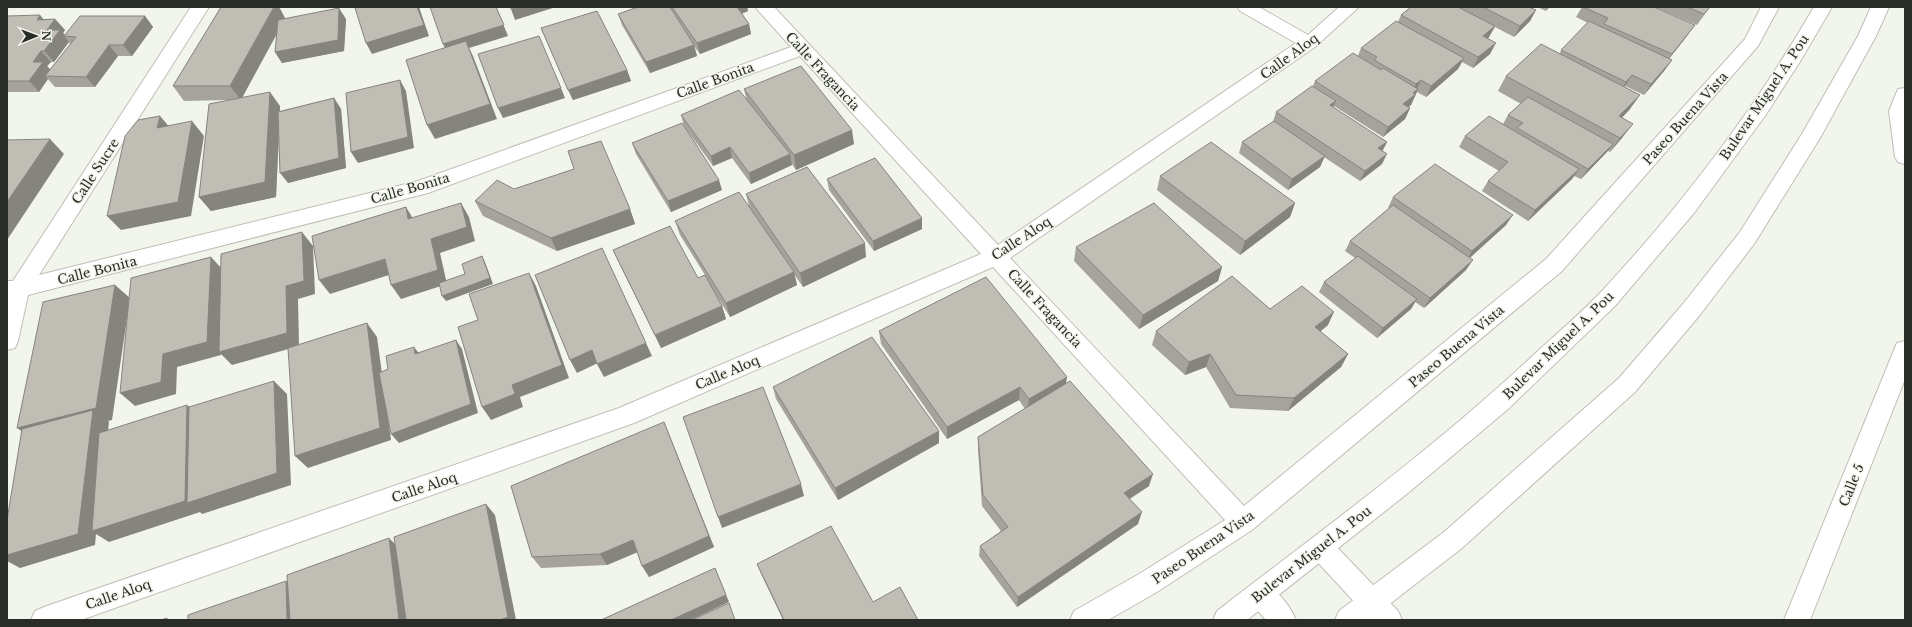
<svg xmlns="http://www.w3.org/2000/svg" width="1912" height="627" font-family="'Libre Baskerville',serif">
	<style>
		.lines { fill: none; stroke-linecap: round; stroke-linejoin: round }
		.minor-casing { stroke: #bdc0b7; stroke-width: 2 }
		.primary-casing { stroke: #bdc0b7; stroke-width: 2 }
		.minor { fill: #fff; fill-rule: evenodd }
		.primary { fill: #fff; fill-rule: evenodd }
		.wall { fill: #a5a39b; fill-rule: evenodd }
		.shaded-wall { fill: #86847e }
		.building { fill: #c0bdb4; stroke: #86847e }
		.labels { text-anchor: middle; stroke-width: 3; stroke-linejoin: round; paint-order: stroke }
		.street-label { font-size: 13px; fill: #2a2c28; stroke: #f1f5eb }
	</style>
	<rect width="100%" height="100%" fill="#f1f5eb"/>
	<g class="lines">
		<defs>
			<path id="minor" d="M191 7H209L39 275 418 181 791 47 755 7H774L998 245 1296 43 1240 11 1237 7H1259L1308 35 1339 7H1359L1315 47 1010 258 1244 506 1546 259 1745 39 1761 7H1779L1758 46 1562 271 1252 530 1157 592 1108 620H1070L1074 611 1139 574 1225 520 993 267 634 423 81 620H31L35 611 44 607 619 408 981 254 800 56 428 193 28 295 18 341 15 348 7 350V281H13Z
				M1905 88V164L1898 162 1895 157 1889 111 1898 89Z
				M1905 341V379L1810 620H1784L1894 350 1897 343Z
				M1320 535 1329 539 1398 611 1402 620H1371L1311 555 1307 547 1311 539Z
				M1260 581C1275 587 1290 605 1296 620H1266L1251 603 1247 594 1251 585Z"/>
			<path id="primary" d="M1814 7H1832L1801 60 1765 116 1694 213 1615 306 1507 410 1408 493 1247 620H1213L1217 611C1327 526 1440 444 1541 348 1561 330 1582 312 1601 292 1682 205 1754 110 1814 7Z
				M1871 7H1889L1876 36 1820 138 1754 244 1699 316 1635 392 1462 548 1369 620H1335L1339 611 1444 532 1619 378 1683 304 1740 232 1802 134 1858 36Z"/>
		</defs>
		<use href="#minor" class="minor-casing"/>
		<use href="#primary" class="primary-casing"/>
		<use href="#minor" class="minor"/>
		<use href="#primary" class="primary"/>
	</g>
	<path class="wall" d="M221 7H279L285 18 346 19 344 51 282 63 275 52 277 34 242 97 280 106V111L334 98 341 109 346 168 288 183 279 135 276 197 211 211 199 197 227 100 184 101 173 86Z
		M638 7H747L748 11 742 14 749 24 751 34 700 54 694 46 697 56 650 73 622 25 618 14Z
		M1411 7H1529L1536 10 1530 21 1514 37 1495 27 1489 37 1488 39 1490 54 1473 68 1462 62 1458 69 1426 97 1417 92 1411 105 1408 107 1410 108 1405 119 1383 137 1334 106 1333 107 1387 142 1382 151V164L1360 181 1324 157 1320 167 1288 190 1239 153 1242 142 1273 122 1276 112 1313 86 1315 81 1358 56 1361 48 1398 22 1401 15Z
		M1537 7H1550L1546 11Z
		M1582 7H1654L1687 36 1669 59 1672 60 1664 71 1644 95 1625 86H1624L1630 109 1622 118V138L1610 152 1608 151 1605 154 1581 179 1574 176 1572 179 1528 221 1482 191 1488 181 1499 171 1459 147 1465 136 1503 124 1508 115 1521 104 1498 91 1506 76 1560 53 1561 50 1588 23 1576 17Z
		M1655 7H1710L1697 25Z
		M7 14 9 16 44 19H55L65 30 63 33 65 35 145 16 153 27 132 56H118L95 87H55L48 79 39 92H7ZM69 42 70 44 50 70 47 66 51 62H54Z
		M541 28 627 70 631 81 573 100Z
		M744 89 854 144 796 170 792 164V165L751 184 732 158 713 166 684 126 681 115 746 98Z
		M632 143 722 190 671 212 636 154Z
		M1160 176 1295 203 1290 217 1240 255 1157 190Z
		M827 179 922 229 874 251 829 190Z
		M514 189 630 209 635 224 557 251 483 216 475 201Z
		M746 194 866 257 803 287 794 274 797 285 730 317 712 288 722 306 726 319 661 348 619 263 613 250 698 278 705 275 680 235 675 221 749 206Z
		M1393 197 1506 225 1470 258 1466 270 1424 308 1415 302 1411 309 1377 338 1319 292 1324 282 1355 258 1345 251 1350 241 1389 208H1388Z
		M1076 247 1222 267 1218 281 1139 329 1074 261Z
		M1270 309 1328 325 1320 331 1348 354 1341 367 1288 411 1230 408 1206 367 1185 375 1152 345 1156 331Z
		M879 331 1066 384 1149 486 1130 499 1138 524 1017 607 979 556 980 546 1001 531 982 506 978 450V437L1025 409 1019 400 947 439 881 344Z
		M773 387 939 431V443L838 500 776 399Z
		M664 422 714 547 649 577 638 552 607 565 541 568 532 557Z
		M757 564 873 602 918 620H783L761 574Z"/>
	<path class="shaded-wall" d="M274 7H279L285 18 241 100 230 86Z
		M417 7H419L429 36 372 54 366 43Z
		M496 7 508 36 469 48 473 56 497 119 435 139 427 125 448 54 443 44Z
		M516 7H556L515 20 511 9Z
		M735 7H747L748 11 737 15Z
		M339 8 346 19 344 51 282 63 275 52Z
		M1536 10 1530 21 1514 37 1520 26Z
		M40 15 49 26 37 20Z
		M145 16 153 27 132 56 123 45Z
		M55 19 65 30 63 33 66 36H64L69 42 54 62 44 51 47 30Z
		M749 24 751 34 700 54 697 43Z
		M1695 25 1687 36 1664 65 1672 54Z
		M1495 26 1489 37 1477 47 1483 36Z
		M1496 43 1490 54 1473 68 1478 57Z
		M109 45 118 56 95 87 86 77Z
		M694 45 697 56 650 73 646 62Z
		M41 51 51 62 47 66 53 72 45 76 48 79 39 92 29 81 33 62Z
		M1464 58 1458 69 1426 97 1431 86Z
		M1672 60 1664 71 1644 95 1651 84Z
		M627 70 631 81 573 100 568 90Z
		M1632 75 1625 86 1619 92 1626 82Z
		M400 80 406 91 414 148 358 163 351 152Z
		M1421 80 1416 91 1418 89 1411 105 1398 115 1403 104 1411 95 1416 84Z
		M561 88 565 98 503 118 498 108Z
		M270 92 280 106 276 197 211 211 199 197Z
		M1640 95 1630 109 1609 131 1619 116Z
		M334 98 341 109 346 168 288 183 280 173Z
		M1336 101 1331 111 1330 105Z
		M1410 108 1405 119 1383 137 1388 127Z
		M160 116 172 130 157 128Z
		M192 121 204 136 191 216 121 230 107 216Z
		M1633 124 1622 138 1610 152 1620 138Z
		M852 130 854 144 796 170 794 155Z
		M50 139 64 154 7 240V202Z
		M1387 142 1382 152 1378 148Z
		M1613 144 1605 154 1581 179 1588 169Z
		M730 147 732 158 713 166 711 156Z
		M790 154 792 165 751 184 749 173Z
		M1387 154 1382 164 1360 181 1365 171Z
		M1325 156 1320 167 1288 190 1292 179Z
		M1579 169 1572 179 1528 221 1535 210Z
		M719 180 722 190 671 212 668 201Z
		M461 203 469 217 475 241 440 253 447 284 401 299 391 285Z
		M1295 203 1290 217 1240 255 1245 241Z
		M406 207 415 222 408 219Z
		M630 209 635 224 557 251 551 238Z
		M1513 215 1506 225 1466 261 1472 251Z
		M922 218V229L874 251 873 241Z
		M302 232 313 246 315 294 298 299 299 346 232 365 221 354V355L177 367 176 394 135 406 120 393 163 354 211 257 224 271 286 286Z
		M865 243 866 257 803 287 800 273Z
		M482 256 485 262 493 284 446 301 442 296Z
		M385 259 395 273 330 294 319 280Z
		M1473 260 1466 270 1424 308 1430 298Z
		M1222 267 1218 281 1139 329 1143 315Z
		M794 272 797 285 730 317 726 303Z
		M529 273 536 286 569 378 520 397 523 407 491 420 482 407 512 385Z
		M115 285 130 298 112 420 108 421 109 422 97 529 187 405 202 418 274 381 287 394 291 485 202 514 200 512 109 542 96 534 95 545 20 568 7 561V555L34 440 17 428Z
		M1417 299 1411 309 1377 338 1383 328Z
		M722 306 726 319 661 348 655 335Z
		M1334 312 1328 325 1309 341 1315 327Z
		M367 323 377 337 391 440 308 468 295 456Z
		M456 340 462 349 478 413 399 443 391 434Z
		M646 343 652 356 604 377 597 364Z
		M414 347 421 356 415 354Z
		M592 350 598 363 577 373 570 360Z
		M1210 354 1206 367 1185 375 1189 362Z
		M1348 354 1341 367 1288 411 1294 398Z
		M1067 377 1065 390 1027 411 1029 399Z
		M1020 387 1019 400 947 439V427Z
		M664 422 714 547 649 577 642 566Z
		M939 431V443L838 500 835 488Z
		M1153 474 1149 486 1121 504 1124 493Z
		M801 484 804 496 722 528 718 517Z
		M486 504 495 515 516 620H500Z
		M1142 512 1138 524 1017 607 1018 597Z
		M389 538 400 549 409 620H399Z
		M633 540 640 551 607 565 600 554Z
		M715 568 729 602 691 620H671Z
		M286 581 299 591 301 620H287Z"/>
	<path class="building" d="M221 7H274L230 86H173Z
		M359 7H417L424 25 366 43 355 8Z
		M430 7H496L504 25 443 44Z
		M510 7H516L511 9Z
		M638 7H670L694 45 646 62 618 14Z
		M672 7H737L749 24 697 43Z
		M1411 7H1458L1495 26 1483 36 1496 43 1478 57 1401 15Z
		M1483 7H1529L1536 10 1520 26Z
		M1583 7H1654L1695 25 1672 54 1604 24 1608 18Z
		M1687 7H1710L1704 14Z
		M339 8 338 40 275 52 278 20Z
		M597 11 627 70 568 90 541 28Z
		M40 15 37 20 55 19 47 30H60L44 51H41L33 62H43L29 81H7V17L8 16Z
		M80 16H145L123 45H109L86 77 45 76 76 37 64 36Z
		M1396 21 1464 58 1431 86 1421 80 1416 84 1374 60 1377 57 1361 48Z
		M1589 21 1672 60 1651 84 1632 75 1626 82 1561 50Z
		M539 36 561 88 498 108 478 54Z
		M466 41 490 104 427 125 406 60Z
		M1541 44 1640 95 1619 116 1633 124 1620 138 1506 76Z
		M1353 53 1381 70 1383 68 1418 89 1413 93 1416 94 1403 104 1410 108 1388 127 1315 81Z
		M801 66 852 130 794 155 744 89Z
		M400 80 408 137 351 152 346 93Z
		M1312 86 1336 101 1330 105 1387 142 1378 148 1387 154 1365 171 1276 112Z
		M739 90 790 154 749 173 730 147 711 156 681 115Z
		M270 92 265 182 199 197 209 104Z
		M1528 97 1613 144 1588 169 1517 128 1523 123 1508 115Z
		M334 98 339 158 280 173 278 112Z
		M160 116 157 128 192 121 178 202 107 216 125 136 138 120Z
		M1489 116 1579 169 1535 210 1488 181 1508 162 1465 136Z
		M1274 121 1325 156 1292 179 1242 142Z
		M682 123 719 180 668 201 632 143Z
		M50 139 7 202V140Z
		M601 141 630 209 551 238 475 201 497 180 514 189 574 169 568 151Z
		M1211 142 1295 203 1245 241 1160 176Z
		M875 158 922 218 873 241 827 179Z
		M1435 164 1513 215 1472 251 1393 197Z
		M807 167 865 243 800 273 746 194Z
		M739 192 794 272 726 303 675 221Z
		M461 203 467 227 431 239 438 270 391 285 385 259 319 280 312 236 406 207 408 219Z
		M1154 203 1222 267 1143 315 1076 247Z
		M1393 205 1473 260 1430 298 1350 241Z
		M670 226 698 278 705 275 722 306 655 335 613 250Z
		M302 232 304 281 286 286 287 333 219 352 221 254Z
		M602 248 646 343 597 364 592 350 570 360 535 275Z
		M482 256 490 278 442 296 439 283 465 274 462 264Z
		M1358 256 1417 299 1383 328 1324 282Z
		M211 257 207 342 163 354 161 382 120 393 131 278Z
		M529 273 562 365 512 385 515 394 482 407 458 327 478 320 469 294Z
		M1232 276 1270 309 1302 286 1334 312 1315 327 1348 354 1294 398 1236 395 1210 354 1189 362 1156 331Z
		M986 277 1067 377 1029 399 1020 387 947 427 879 331Z
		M115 285 96 408 17 428 43 302Z
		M367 323 380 428 295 456 288 348Z
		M872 337 939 431 835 488 773 387Z
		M456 340 471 404 391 434 379 373 388 369 386 356 414 347 415 354Z
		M274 381 277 473 187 503 189 407Z
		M1070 381 1153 474 1124 493 1142 512 1018 597 980 546 1008 527 983 495 978 437Z
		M763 387 801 484 718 517 683 417Z
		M187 405 185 501 92 531 99 433Z
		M93 410 78 534 7 555V520L22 429Z
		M664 422 709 536 642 566 633 540 600 554 532 557 511 486Z
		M486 504 508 617 500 620H406L394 537Z
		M831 526 873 602 900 587 918 620H784L757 564Z
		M389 538 399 620H290L287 575Z
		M715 568 726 595 671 620H601Z
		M286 581 287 620H188V615Z
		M729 603 735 620H692Z
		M167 618V620H161Z"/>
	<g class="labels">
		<g class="street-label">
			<text transform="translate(1289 56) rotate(-36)" y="5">Calle Aloq</text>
			<text transform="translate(823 71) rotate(47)" y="5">Calle Fragancia</text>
			<text transform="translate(715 80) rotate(-20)" y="5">Calle Bonita</text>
			<text transform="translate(1764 97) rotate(-56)" y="5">Bulevar Miguel A. Pou</text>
			<text transform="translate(1685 118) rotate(-48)" y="5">Paseo Buena Vista</text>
			<text transform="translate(95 171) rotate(-57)" y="5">Calle Sucre</text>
			<text transform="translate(410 188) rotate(-16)" y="5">Calle Bonita</text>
			<text transform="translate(1021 238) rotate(-33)" y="5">Calle Aloq</text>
			<text transform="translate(97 270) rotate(-14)" y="5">Calle Bonita</text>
			<text transform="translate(1045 308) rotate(47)" y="5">Calle Fragancia</text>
			<text transform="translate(1558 345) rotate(-44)" y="5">Bulevar Miguel A. Pou</text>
			<text transform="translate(1456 346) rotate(-40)" y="5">Paseo Buena Vista</text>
			<text transform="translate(727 372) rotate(-23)" y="5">Calle Aloq</text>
			<text transform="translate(1851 485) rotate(-68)" y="5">Calle 5</text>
			<text transform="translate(424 487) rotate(-19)" y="5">Calle Aloq</text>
			<text transform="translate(1203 547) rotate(-34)" y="5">Paseo Buena Vista</text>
			<text transform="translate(1311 554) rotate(-38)" y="5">Bulevar Miguel A. Pou</text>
			<text transform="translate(118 594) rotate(-19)" y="5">Calle Aloq</text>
		</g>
	</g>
	<rect width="1912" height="627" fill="none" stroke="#2a2c28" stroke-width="16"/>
	<g transform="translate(36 36) rotate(89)" stroke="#f1f5eb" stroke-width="3" paint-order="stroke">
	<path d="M0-3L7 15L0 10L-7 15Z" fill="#2a2c28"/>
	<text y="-6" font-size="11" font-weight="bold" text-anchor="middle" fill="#2a2c28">N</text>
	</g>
</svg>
